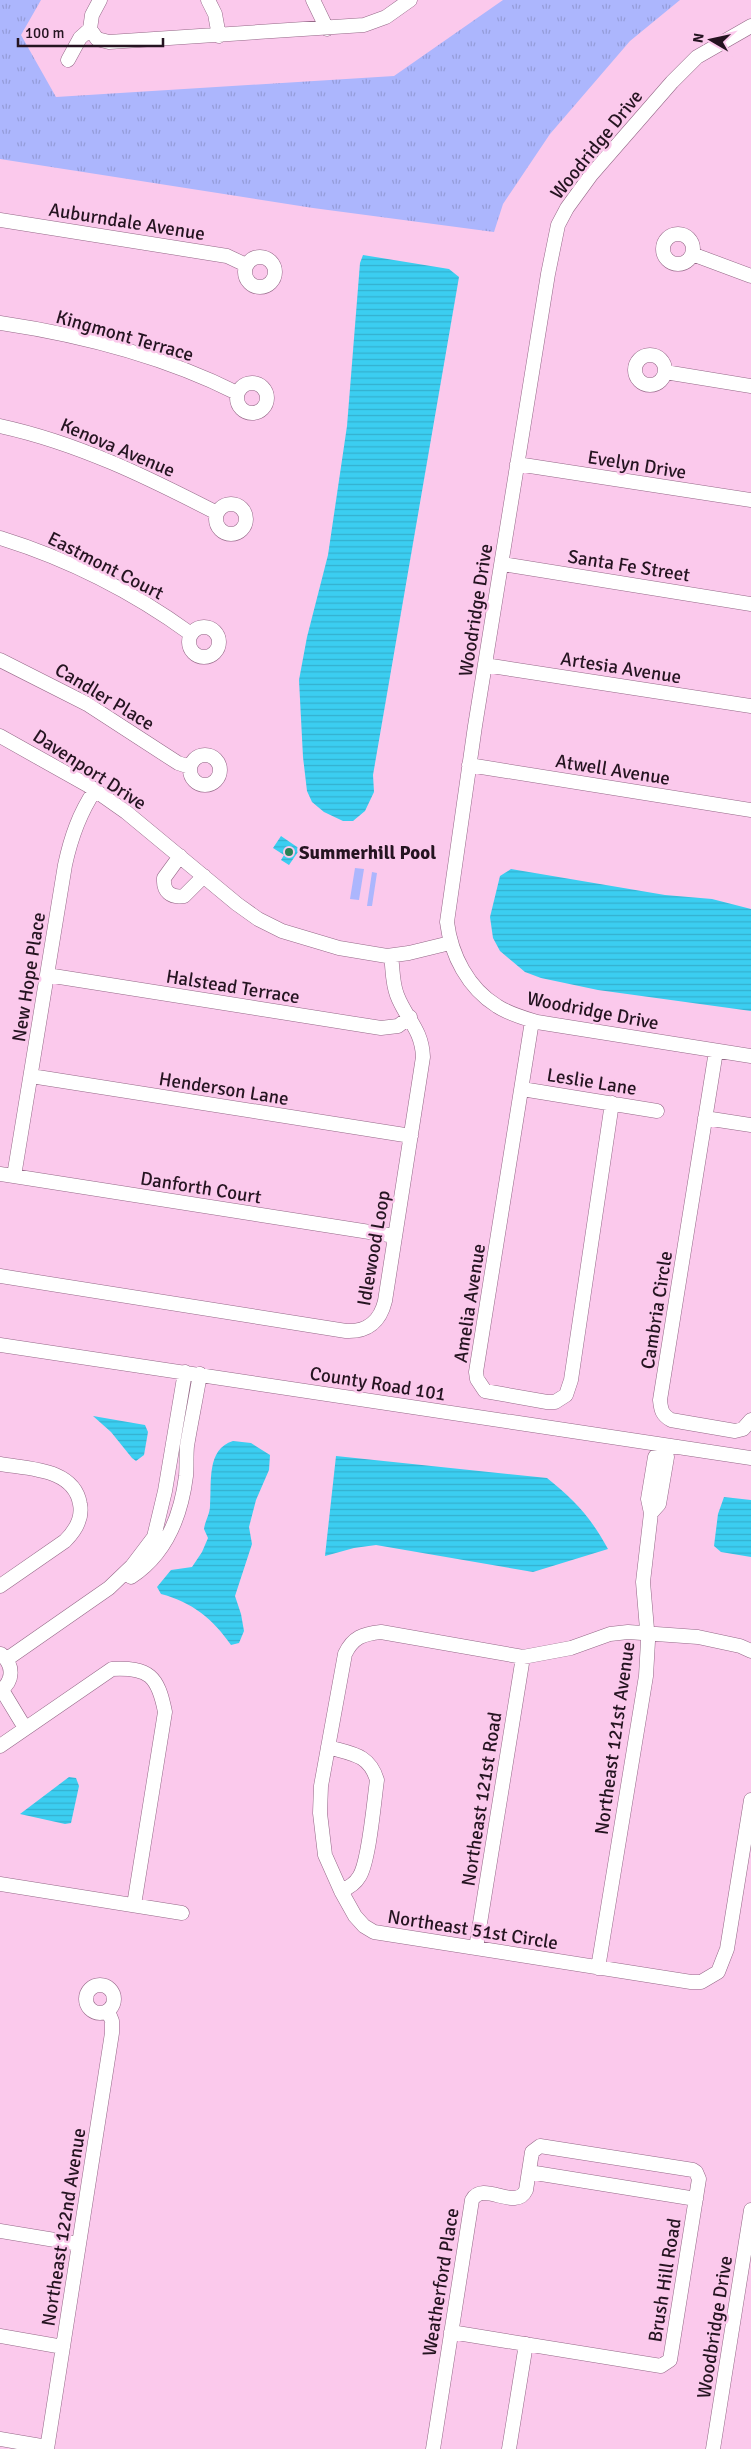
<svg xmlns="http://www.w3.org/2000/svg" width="751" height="2449" font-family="Signika,sans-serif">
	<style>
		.grass { fill: url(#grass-tufts) }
		.garden { fill: #acb6fd }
		.water { fill: url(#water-rules) }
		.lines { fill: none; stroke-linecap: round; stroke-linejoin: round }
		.minor-casing { stroke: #946887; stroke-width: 15 }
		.minor { stroke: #fff; stroke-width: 14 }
		.poi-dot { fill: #298155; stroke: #fbc9ec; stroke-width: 2 }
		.labels { text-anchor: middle; stroke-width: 5; stroke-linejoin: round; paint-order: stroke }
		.street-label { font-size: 19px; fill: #251421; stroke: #fbc9ec }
		.poi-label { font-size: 19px; font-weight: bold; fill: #251421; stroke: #fbc9ec; text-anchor: start }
	</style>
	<defs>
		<pattern id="grass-tufts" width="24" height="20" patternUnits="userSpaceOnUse" patternTransform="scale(1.25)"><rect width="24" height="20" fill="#acb6fd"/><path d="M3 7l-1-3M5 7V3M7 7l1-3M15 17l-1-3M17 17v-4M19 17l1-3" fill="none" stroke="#949cd9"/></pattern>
		<pattern id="water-rules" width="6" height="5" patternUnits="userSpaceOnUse" patternTransform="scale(1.25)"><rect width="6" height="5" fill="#3bcef1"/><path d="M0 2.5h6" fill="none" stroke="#34b0ce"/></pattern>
	</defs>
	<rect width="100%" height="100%" fill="#fbc9ec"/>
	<path class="grass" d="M0 0H41L21 35 56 97 394 76 503 0H680L630 41 550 134 503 204 494 232 313 208 0 159Z"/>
	<path class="garden" d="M355 868 364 869 359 900 350 899Z
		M372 872 377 873 372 906H367Z"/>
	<path class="water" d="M363 255 449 269 459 277 373 775 374 792 365 811 353 821H343L324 812 312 802 307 791 303 757 299 680 307 637 328 555 347 426 360 263Z
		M281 836 300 849 289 865 281 860 284 855 273 848Z
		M511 869 665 895 712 899 751 909V1011L598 990 541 978 525 972 500 951 493 938 490 917 500 876Z
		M93 1416 145 1425 148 1432 144 1455 136 1461 132 1458 111 1432Z
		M233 1441 251 1443 270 1455 269 1470 256 1500 249 1527 252 1544 235 1596 241 1614 244 1631 239 1643 231 1645C213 1619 192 1602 161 1594L157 1587 171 1570 192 1567 202 1552 208 1538 204 1529C205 1521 210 1514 210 1506 212 1483 206 1449 233 1441Z
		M336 1456 547 1478C575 1500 591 1518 608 1549L533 1572 376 1545 354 1548 325 1556Z
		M724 1497 751 1500V1557L721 1552 714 1546 718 1514Z
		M69 1777 76 1778 79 1786 71 1823 65 1824 20 1814Z"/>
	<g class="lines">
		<defs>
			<path id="minor" d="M100 0 92 15 90 29 97 39 109 42 364 25 386 17 410 0
				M208 0 215 14 219 36
				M313 0 327 29
				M751 26 697 57 672 82 591 175 567 208 558 225 548 274 475 726 447 922C451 955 468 988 497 1006 509 1014 524 1018 537 1022L751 1056
				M68 60 80 38 90 29
				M0 220 227 256 246 265
				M663 249a15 15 0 1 1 30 0a15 15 0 1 1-30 0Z
				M692 254 751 276
				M245 272a15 15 0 1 1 30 0a15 15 0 1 1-30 0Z
				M0 323C81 335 163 356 237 393
				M635 370a15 15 0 1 1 30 0a15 15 0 1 1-30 0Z
				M665 372 751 386
				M237 398a15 15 0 1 1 30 0a15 15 0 1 1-30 0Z
				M0 426C78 443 147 477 217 513
				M517 464 751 500
				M216 519a15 15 0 1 1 30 0a15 15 0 1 1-30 0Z
				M0 538C68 559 133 592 191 634
				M502 564 751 604
				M189 642a15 15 0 1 1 30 0a15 15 0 1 1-30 0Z
				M0 660 87 704 178 763 190 767
				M485 665 751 706
				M0 736 89 786 126 812 237 904 258 919 282 931 339 948 387 956 409 953 450 943
				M190 770a15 15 0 1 1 30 0a15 15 0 1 1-30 0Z
				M469 765 751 810
				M180 856 164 878C163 892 171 898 184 896L204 876
				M47 975 381 1028 398 1026 410 1017
				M532 1021 476 1372 477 1379 485 1391 547 1402H555L566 1395 571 1380 612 1103
				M716 1051 660 1400C661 1410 662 1415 671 1420L735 1431 743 1429 751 1420
				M31 1076 411 1136
				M522 1089 657 1111
				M705 1118 751 1125
				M0 1174 395 1236
				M14 1176 65 865C71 837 79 814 95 790
				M0 1276 346 1331C367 1332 380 1322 385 1301L423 1057C422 1029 406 1019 397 995 392 982 393 969 391 956
				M0 1345 751 1458
				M0 1464C28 1469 74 1468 80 1504 83 1519 75 1531 65 1541L0 1586
				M651 1513 659 1504 667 1457 663 1446
				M131 1577C166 1554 181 1516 186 1476 187 1466 186 1456 187 1446 191 1422 196 1398 200 1374
				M751 1651 740 1646 698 1637 628 1632 610 1634 571 1648 523 1657 381 1632C363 1634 353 1637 345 1654L321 1786 320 1813 325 1855 341 1891 355 1916 364 1926 374 1932 691 1982H701L718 1972 727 1949 751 1800
				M7 1659 109 1588 132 1566 154 1537 165 1491 185 1372
				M2 1690 25 1728
				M0 1691C14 1681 14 1665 1 1654
				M0 1746 112 1669C149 1667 158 1676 165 1712L134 1905
				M328 1747C352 1754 369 1754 377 1780 374 1801 369 1863 359 1877 355 1884 348 1888 341 1891
				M0 1884 182 1913
				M476 1948 523 1657
				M598 1968 646 1676 648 1641 643 1582 651 1513 648 1499 655 1457 663 1446
				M86 1999a14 14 0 1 1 28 0a14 14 0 1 1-28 0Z
				M529 2172 696 2199
				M0 2231 79 2244
				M0 2336 63 2347
				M0 2439 47 2447
				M47 2449 112 2033V2021L108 2011
				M433 2449 472 2200C483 2180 516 2212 526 2190L532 2152 540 2146 693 2170 696 2172 699 2179 670 2360 661 2366 451 2332
				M509 2449 526 2344
				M713 2449 751 2210"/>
		</defs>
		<use href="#minor" class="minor-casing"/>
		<use href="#minor" class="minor"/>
	</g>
	<circle class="poi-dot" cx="289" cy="852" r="5"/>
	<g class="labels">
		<g class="street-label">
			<text transform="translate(596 144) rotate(-51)" y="7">Woodridge Drive</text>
			<text transform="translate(127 221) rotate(9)" y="7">Auburndale Avenue</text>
			<text transform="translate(125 335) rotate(16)" y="7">Kingmont Terrace</text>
			<text transform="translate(118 447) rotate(23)" y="7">Kenova Avenue</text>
			<text transform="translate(637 464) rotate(9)" y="7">Evelyn Drive</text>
			<text transform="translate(106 565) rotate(27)" y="7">Eastmont Court</text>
			<text transform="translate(629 565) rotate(9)" y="7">Santa Fe Street</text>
			<text transform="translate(475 610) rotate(-81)" y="7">Woodridge Drive</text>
			<text transform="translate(621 667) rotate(9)" y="7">Artesia Avenue</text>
			<text transform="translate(105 696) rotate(31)" y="7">Candler Place</text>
			<text transform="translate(90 769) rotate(33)" y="7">Davenport Drive</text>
			<text transform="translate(613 769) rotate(9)" y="7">Atwell Avenue</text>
			<text transform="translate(28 977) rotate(-81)" y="7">New Hope Place</text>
			<text transform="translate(233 986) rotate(9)" y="7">Halstead Terrace</text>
			<text transform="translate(593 1010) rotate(11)" y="7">Woodridge Drive</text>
			<text transform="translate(592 1081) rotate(9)" y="7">Leslie Lane</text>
			<text transform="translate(224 1088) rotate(9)" y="7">Henderson Lane</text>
			<text transform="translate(201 1187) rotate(9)" y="7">Danforth Court</text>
			<text transform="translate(373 1248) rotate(-80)" y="7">Idlewood Loop</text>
			<text transform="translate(469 1303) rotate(-81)" y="7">Amelia Avenue</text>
			<text transform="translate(656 1310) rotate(-81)" y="7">Cambria Circle</text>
			<text transform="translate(378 1383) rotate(9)" y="7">County Road 101</text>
			<text transform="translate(614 1738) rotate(-82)" y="7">Northeast 121st Avenue</text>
			<text transform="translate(481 1799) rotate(-81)" y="7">Northeast 121st Road</text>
			<text transform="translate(473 1929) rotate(9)" y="7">Northeast 51st Circle</text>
			<text transform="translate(63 2227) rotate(-81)" y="7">Northeast 122nd Avenue</text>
			<text transform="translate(664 2280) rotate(-81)" y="7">Brush Hill Road</text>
			<text transform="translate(440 2282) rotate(-81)" y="7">Weatherford Place</text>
			<text transform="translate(714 2327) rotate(-81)" y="7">Woodbridge Drive</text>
		</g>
		<g class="poi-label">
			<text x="299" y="859">Summerhill Pool</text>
		</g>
	</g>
	<g transform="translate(711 40) rotate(279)" stroke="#fbc9ec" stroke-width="4" paint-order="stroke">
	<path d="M0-4L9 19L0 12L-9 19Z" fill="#251421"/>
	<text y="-8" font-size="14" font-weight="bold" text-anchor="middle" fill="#251421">N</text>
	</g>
	<path d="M18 38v8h145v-8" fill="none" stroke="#251421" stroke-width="2.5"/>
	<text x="25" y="38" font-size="15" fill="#251421" stroke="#fbc9ec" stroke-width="4" paint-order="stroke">100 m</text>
</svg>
